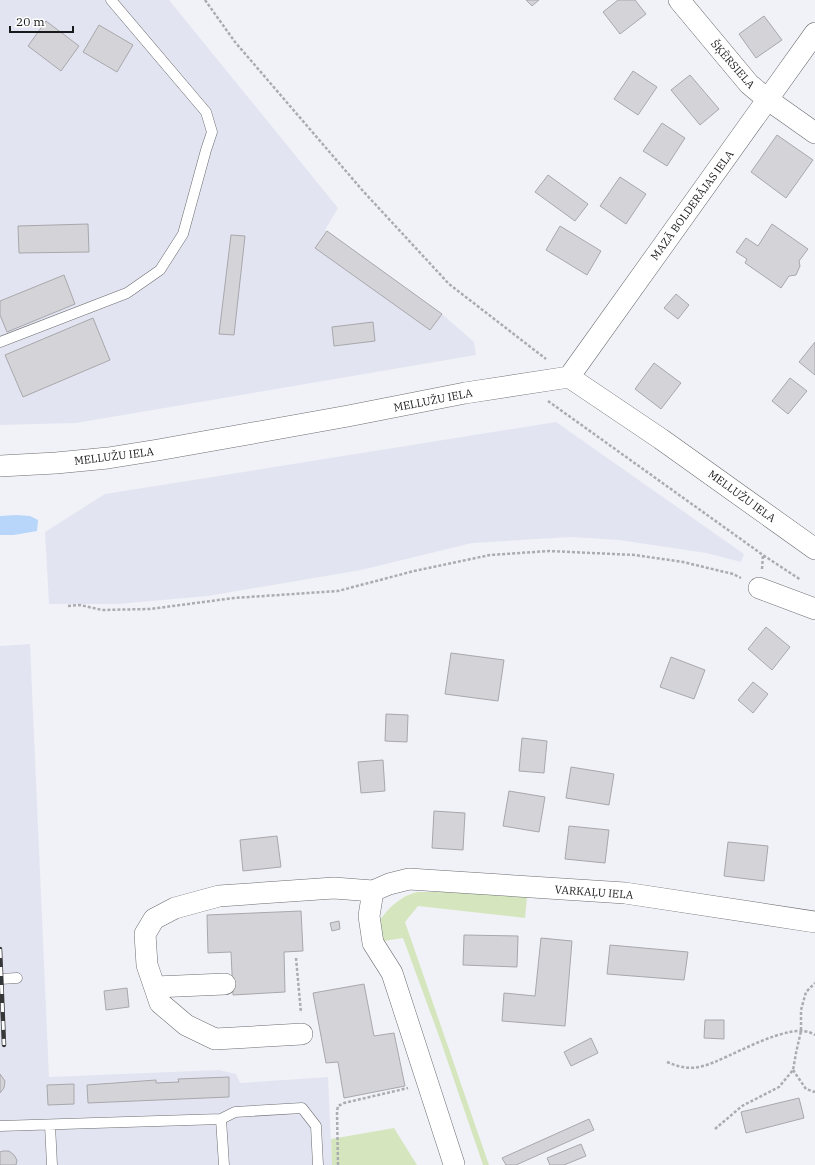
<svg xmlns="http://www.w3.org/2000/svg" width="815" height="1165" font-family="'IBM Plex Serif',serif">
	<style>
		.built { fill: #e2e5f1 }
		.green { fill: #d5e6bf }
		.water { fill: #b8d6f9 }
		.building { fill: #d4d3d8; stroke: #a8a7ac }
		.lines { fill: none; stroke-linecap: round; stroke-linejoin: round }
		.service-casing { stroke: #6c6d71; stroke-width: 11 }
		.minor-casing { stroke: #6c6d71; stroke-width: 22 }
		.path { stroke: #abacb0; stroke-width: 2.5; stroke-dasharray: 3 2; stroke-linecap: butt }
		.service { stroke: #fff; stroke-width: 10 }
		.minor { stroke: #fff; stroke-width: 21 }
		.rail-casing { stroke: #363739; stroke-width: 4.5 }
		.rail { stroke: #fff; stroke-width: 3; stroke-dasharray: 9; stroke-linecap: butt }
		.labels { text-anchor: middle; stroke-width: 4; stroke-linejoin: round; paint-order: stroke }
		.street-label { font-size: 11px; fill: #191a1b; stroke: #fff }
	</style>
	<rect width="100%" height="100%" fill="#f1f2f7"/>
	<path class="built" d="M0 0H169L338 208 325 230 442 314 474 342 476 355 76 423 0 425Z
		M556 422 744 554 741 562 706 553 619 540 571 537 472 543 361 570 208 596 118 604H49L45 532 105 494Z
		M30 644 49 1077 219 1070 236 1074 240 1083 328 1077 332 1165H0V646Z"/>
	<path class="green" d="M417 892H453L527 897 525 918 418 906 405 922 489 1165H483L440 1039 403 938 384 941 378 923C387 909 400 896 417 892Z
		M394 1128 417 1165H332L331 1139Z"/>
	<path class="water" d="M17 515 30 516 38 520 37 531 14 535H0V516Z"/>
	<path class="building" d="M526 0H539L532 6Z
		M618 0H635L646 14 620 34 603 12Z
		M764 16 782 40 756 58 739 34Z
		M46 21 79 46 61 71 28 46Z
		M99 25 133 45 117 72 83 52Z
		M633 71 657 87 638 115 614 99Z
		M690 75 719 109 700 125 671 90Z
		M662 123 685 138 667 166 643 151Z
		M777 135 813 160 786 198 751 172Z
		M548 175 588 204 575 221 535 192Z
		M620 177 646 194 626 224 600 206Z
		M88 224 89 252 19 253 18 226Z
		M772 224 808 249 799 261 800 266 796 275 789 276 781 288 745 263 747 259 736 252 746 238 758 246Z
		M560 226 601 251 587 275 546 250Z
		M327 231 442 314 430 330 315 248Z
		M231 235 245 236 234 335 219 334Z
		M64 275 75 304 7 332 0 315V301Z
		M676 294 689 305 678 319 664 308Z
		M93 318 110 360 23 397 5 355Z
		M373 322 375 341 334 346 332 327Z
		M815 342V375L799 362Z
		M654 363 681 383 661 409 635 389Z
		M790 378 807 391 788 414 772 401Z
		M766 627 790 647 772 670 748 649Z
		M451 653 504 660 498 701 445 694Z
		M671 657 705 670 694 699 660 687Z
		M753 682 768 694 753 713 738 700Z
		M386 714 408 715 407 742 385 741Z
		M522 738 547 741 544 773 519 771Z
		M383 760 385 791 361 793 358 762Z
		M571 767 614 774 609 805 566 798Z
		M509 791 545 797 539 832 503 826Z
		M434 811 465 813 463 850 432 848Z
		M569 826 609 830 605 863 565 859Z
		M277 836 281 867 243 871 240 840Z
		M728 842 768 846 764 881 724 876Z
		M301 911 303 951 284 952 285 992 233 995 231 952 208 953 207 915Z
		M339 921 340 929 332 931 330 923Z
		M464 935 518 936 517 967 463 965Z
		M541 938 572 941 565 1026 502 1021 504 993 535 996Z
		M610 945 688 952 684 980 607 974Z
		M364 984 374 1036 394 1033 405 1086 344 1098 338 1062 326 1063 313 993Z
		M127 988 129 1007 106 1010 104 991Z
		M705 1020H724V1039L704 1038Z
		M591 1038 598 1053 571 1066 564 1052Z
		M0 1074 5 1081 4 1088 0 1093Z
		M229 1077V1097L88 1103 87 1085 156 1080V1083L179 1082 178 1079Z
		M74 1084V1104L48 1105 47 1085Z
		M799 1098 804 1118 746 1133 741 1112Z
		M589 1119 594 1130 516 1165H506L502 1158Z
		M581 1144 586 1156 564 1165H550L547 1158Z
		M3 1151H9L14 1155 17 1160 16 1165H0V1152Z"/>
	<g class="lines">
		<defs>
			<path id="service" d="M0 342 127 293 160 270 183 234 206 150 212 132 206 112 111 0
				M0 979 17 978
				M221 1119 224 1165
				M50 1125 52 1165
				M0 1126 221 1119 235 1112 302 1108 316 1126 318 1165"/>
			<path id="minor" d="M679 0 749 84 767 99 815 133
				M569 377 815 33
				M0 466 56 463 108 458 158 450 348 416 465 393 569 377 661 439 815 549
				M759 588 815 609
				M373 891 369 916 373 943 392 973 454 1164
				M155 987 225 984
				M302 1034 215 1039 186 1025 160 1003 147 965 145 934 154 919 175 908 219 896 334 888 373 891 389 884 409 879 625 893 815 922"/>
		</defs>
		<use href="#service" class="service-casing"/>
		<use href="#minor" class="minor-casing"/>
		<path class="path" d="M205 0 235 42 363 191 449 284 546 359
			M548 401 763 555 801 580
			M762 569 763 555
			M68 606 80 605 102 610 150 609 234 598 338 591 414 571 490 555 549 551 635 555 683 562 733 574 741 578
			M296 958 301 1013
			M667 1062C679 1067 690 1070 703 1066 728 1060 791 1018 815 1035
			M793 1070 806 1089 815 1092
			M715 1129 742 1106 779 1087 793 1070 796 1053 801 1031V1010L806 992 815 983
			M338 1165 337 1111 338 1106 344 1103 408 1088"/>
		<use href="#service" class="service"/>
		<use href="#minor" class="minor"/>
		<defs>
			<path id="rail" d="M0 949 4 1045"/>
		</defs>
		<use href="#rail" class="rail-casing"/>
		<use href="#rail" class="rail"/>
	</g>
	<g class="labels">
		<g class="street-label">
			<text transform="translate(733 64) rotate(49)" y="4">ŠĶĒRSIELA</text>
			<text transform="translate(692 205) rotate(-54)" y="4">MAZĀ BOLDERĀJAS IELA</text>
			<text transform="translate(433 400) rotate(-11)" y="4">MELLUŽU IELA</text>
			<text transform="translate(114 456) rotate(-7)" y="4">MELLUŽU IELA</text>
			<text transform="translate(742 496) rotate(36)" y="4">MELLUŽU IELA</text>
			<text transform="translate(594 892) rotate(4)" y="4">VARKAĻU IELA</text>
		</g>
	</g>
	<path d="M10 26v6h63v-6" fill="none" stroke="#191a1b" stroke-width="2"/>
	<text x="16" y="26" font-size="12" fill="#191a1b" stroke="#ffffff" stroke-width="3" paint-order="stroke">20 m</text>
</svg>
